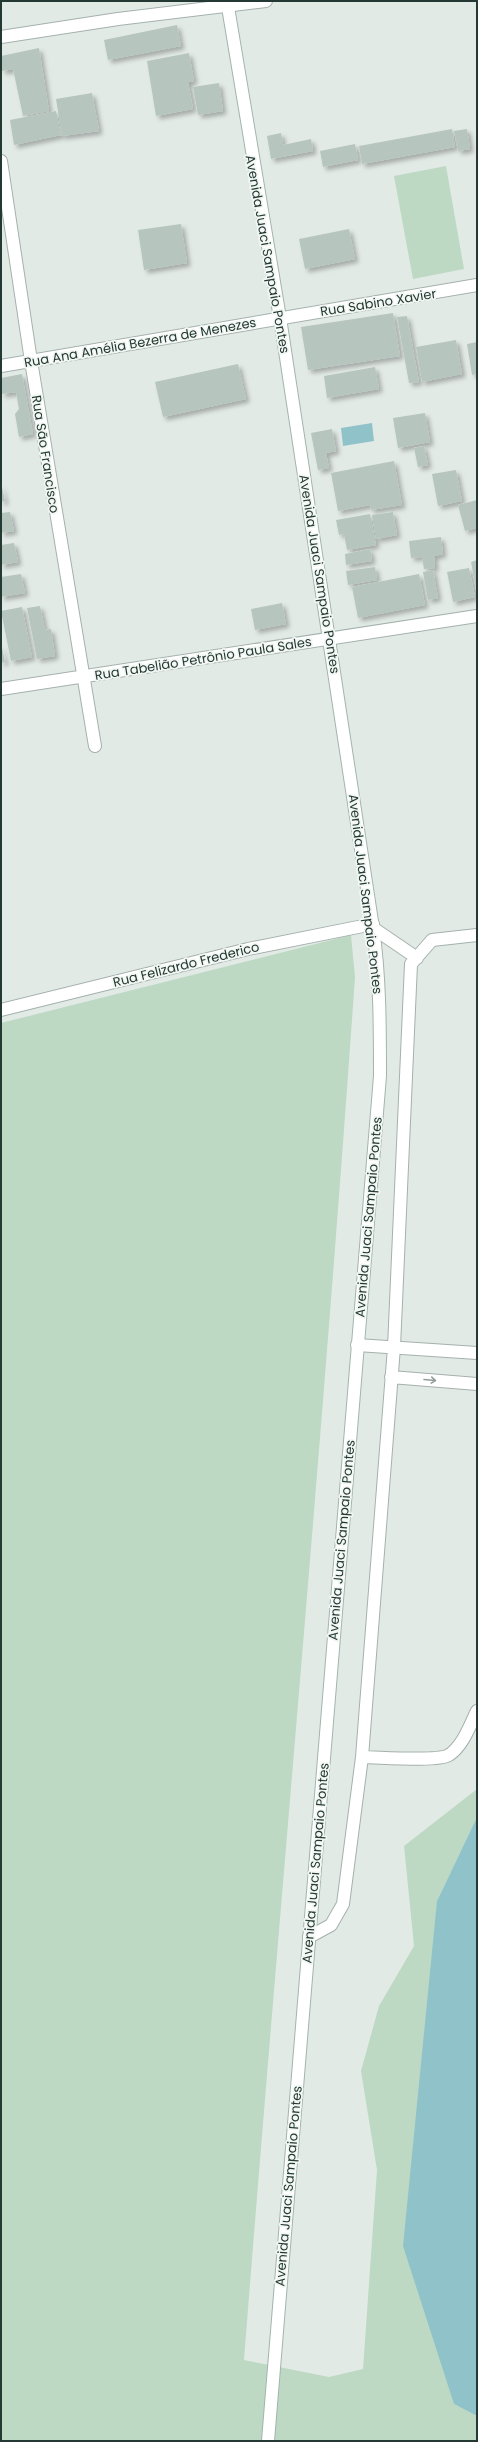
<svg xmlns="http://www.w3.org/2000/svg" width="478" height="2442" font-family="Poppins,sans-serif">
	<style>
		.green { fill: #bdd9c3 }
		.water { fill: #8fc3c9 }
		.building { fill: #b7c5bf; filter: url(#shadow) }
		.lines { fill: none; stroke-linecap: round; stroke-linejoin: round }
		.minor-casing { stroke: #a5b1ad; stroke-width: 14 }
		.secondary-casing { stroke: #a2b5ad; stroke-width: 14 }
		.minor { stroke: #fff; stroke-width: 12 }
		.secondary { stroke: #fff; stroke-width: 12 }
		.oneway { stroke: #929c99 }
		.labels { text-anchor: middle; stroke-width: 3.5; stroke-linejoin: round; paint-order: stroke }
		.street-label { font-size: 13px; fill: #243933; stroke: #f2f7f4 }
	</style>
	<defs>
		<filter id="shadow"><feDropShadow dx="3.5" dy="3.5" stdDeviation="2" flood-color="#0004"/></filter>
	</defs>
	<rect width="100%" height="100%" fill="#e2eae6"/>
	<path class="green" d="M446 166 464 269 413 279 394 176Z
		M351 935 355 977C323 1438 280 1899 244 2360L329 2377 363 2369 377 2170 361 2071 379 2006 414 1946 404 1846 477 1789V1817L437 1901 454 2404 477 2416V2441H1V1023Z"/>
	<path class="water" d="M372 423 374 441 343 446 341 428Z
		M477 1817V2416L454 2404 403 2246 437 1901Z"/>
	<path class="building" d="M177 25 181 46 108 60 104 40Z
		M39 48 49 111 23 116 13 69 2 71 1 56Z
		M189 53 194 81 188 82 193 109 156 116 147 61Z
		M219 83 223 111 198 115 193 87Z
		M92 93 99 131 62 136 56 99Z
		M56 111 61 135 14 145 10 120Z
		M452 129 455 147 362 164 359 146Z
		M467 129 470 149 458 151 454 131Z
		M281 133 283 145 311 139 313 151 271 159 267 136Z
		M355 144 358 160 323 167 320 151Z
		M181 224 187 263 144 270 138 230Z
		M349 229 355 259 305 269 299 239Z
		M393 313 400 356 308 370 301 327Z
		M407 316 419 382 409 383 397 317Z
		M456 340 462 374 422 382 416 347Z
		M477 342V374L472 375 467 344Z
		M238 364 246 399 163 417 155 382Z
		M375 367 379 389 327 398 324 376Z
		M22 374 33 434 19 437 15 414 19 409 16 392 2 394 1 378Z
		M425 413 430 442 398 448 393 418Z
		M332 429 336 451 326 453 329 468 318 470 311 433Z
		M424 446 428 465 418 467 414 448Z
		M394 461 402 505 371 510 370 505 338 511 331 473Z
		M456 470 462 501 438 506 432 474Z
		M1 483 5 501 1 502Z
		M477 500V528L465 531 458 505Z
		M10 512 14 531 1 533V513Z
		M393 512 397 535 376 539 372 515Z
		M370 514 376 545 347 550 344 534 339 535 336 520Z
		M441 537 443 554 434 556 435 568 424 569 422 557 411 558 409 541Z
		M14 543 18 562 1 565V545Z
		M370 549 372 561 346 565 345 554Z
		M477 560V589H476L471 562Z
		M375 567 377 580 348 585 346 571Z
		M469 568 475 597 453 602 447 572Z
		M433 570 438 598 428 600 423 572Z
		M21 574 25 593 1 597V577Z
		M419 574 425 605 358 618 352 587Z
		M282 603 286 624 255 630 251 609Z
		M40 606 45 630 51 629 55 656 37 659 27 608Z
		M22 607 32 657 11 661 1 611Z
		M1 643 5 662 1 663Z"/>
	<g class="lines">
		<defs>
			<path id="minor" d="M1 37 118 19 266 1
				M1 161 31 361 95 746
				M1 366 477 285
				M1 689 477 616
				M373 928 417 958
				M1 1010 248 949 373 924
				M357 1345 477 1353
				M391 1377 477 1384
				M362 1757C379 1757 437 1762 449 1755 463 1746 470 1725 477 1711
				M309 1937 331 1925 343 1904 362 1757 394 1347 411 964 432 940 477 935"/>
			<path id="secondary" d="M227 1 280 318 373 928C380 978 380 1026 380 1076L268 2441"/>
		</defs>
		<use href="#minor" class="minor-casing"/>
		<use href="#secondary" class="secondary-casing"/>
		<use href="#minor" class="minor"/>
		<use href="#secondary" class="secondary"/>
	</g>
	<defs><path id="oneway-shaft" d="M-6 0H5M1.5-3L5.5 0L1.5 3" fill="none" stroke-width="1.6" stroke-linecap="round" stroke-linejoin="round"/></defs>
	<use class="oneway" href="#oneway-shaft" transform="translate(430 1380) rotate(5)"/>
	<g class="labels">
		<g class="street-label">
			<text transform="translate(268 254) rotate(80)" y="5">Avenida Juaci Sampaio Pontes</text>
			<text transform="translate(378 302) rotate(-9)" y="5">Rua Sabino Xavier</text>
			<text transform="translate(140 342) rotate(-10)" y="5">Rua Ana Amélia Bezerra de Menezes</text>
			<text transform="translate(46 454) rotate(81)" y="5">Rua São Francisco</text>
			<text transform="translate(320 574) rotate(81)" y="5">Avenida Juaci Sampaio Pontes</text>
			<text transform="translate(203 658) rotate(-9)" y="5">Rua Tabelião Petrônio Paula Sales</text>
			<text transform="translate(366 894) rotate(83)" y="5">Avenida Juaci Sampaio Pontes</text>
			<text transform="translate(186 964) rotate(-14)" y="5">Rua Felizardo Frederico</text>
			<text transform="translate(368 1217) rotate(-85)" y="5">Avenida Juaci Sampaio Pontes</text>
			<text transform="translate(341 1540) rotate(-85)" y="5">Avenida Juaci Sampaio Pontes</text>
			<text transform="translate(315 1863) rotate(-85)" y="5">Avenida Juaci Sampaio Pontes</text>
			<text transform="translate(288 2186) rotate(-85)" y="5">Avenida Juaci Sampaio Pontes</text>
		</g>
	</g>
	<rect width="478" height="2442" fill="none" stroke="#243933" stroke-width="4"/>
</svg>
